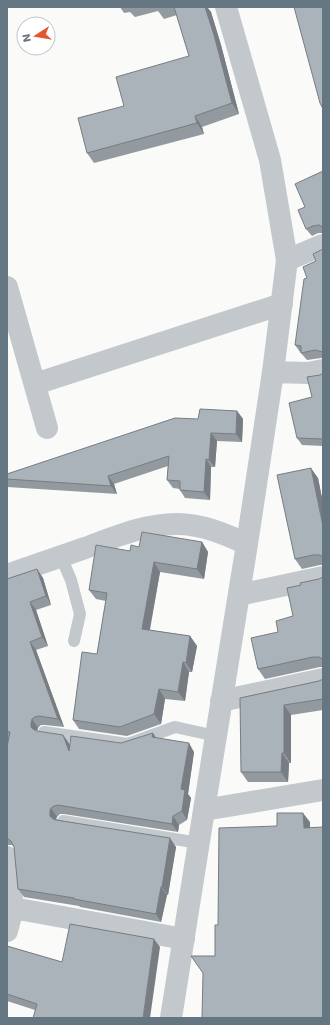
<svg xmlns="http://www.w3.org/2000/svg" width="330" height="1025" font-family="'Work Sans',sans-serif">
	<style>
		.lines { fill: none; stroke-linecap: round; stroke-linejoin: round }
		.service { stroke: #c3c8cc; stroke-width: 12 }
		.minor { stroke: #c3c8cc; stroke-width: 22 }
		.wall { fill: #929a9f }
		.shaded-wall { fill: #777d82 }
		.building { fill: #aab3b9; stroke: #777d82 }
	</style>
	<rect width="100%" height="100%" fill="#fafaf8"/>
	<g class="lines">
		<path class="service" d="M61 557 71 580 80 614 74 641
			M44 732 128 744 175 727 216 736
			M63 821 199 843"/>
		<path class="minor" d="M287 260 323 245
			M7 287 47 428
			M273 372 308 373 323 370
			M35 384 282 304
			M7 575C33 566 59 557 85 548 115 537 145 524 177 524 202 524 225 534 247 544
			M239 595 323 577
			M221 701 323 679
			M204 810 323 790
			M7 857 13 908 7 931
			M13 908 184 939
			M171 1018 204 810 247 544 273 372 287 260 270 160 226 7"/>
	</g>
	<path class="wall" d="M120 7H207L211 12 221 45 239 114 202 127 204 134 94 163 87 153 124 106 189 56 177 15 164 19 158 11 135 17 130 12 124 13Z
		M323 171V233H318L312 236 306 229 305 207Z
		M323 249V358H321L307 360 301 353 300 352 295 345 307 278Z
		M323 373V446L302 445 297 438 320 375Z
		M237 411 243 419 242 442 217 441 215 467H211L210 500 185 498 180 490V489L173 488 167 480 168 466 114 484 117 494 7 487V490V474L198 419Z
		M318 478 323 503V565H320L302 569 295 559Z
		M202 542 208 552 204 579 160 572 150 630 190 636 197 646 192 672H189L185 701 165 699 161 724 127 736 79 729 73 720 97 654 106 601 96 599 89 590 130 551 139 547Z
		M37 569 43 578 51 605 36 610 48 646 36 650 64 727 45 725H41L38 728 37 731 69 743 70 745 121 743 156 738 194 752 188 794 191 798 187 820 179 825 178 832 64 814H60L57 817 56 819 176 847 168 895H167L161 922 80 907 79 906 24 897 18 889 14 847 12 845H7V747L8 739 7 737V579Z
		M323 577V667H320L265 679 258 669 278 632 293 616 301 585 319 579Z
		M323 679V710L291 715V763H289L288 782H248L241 772 240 698 319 681Z
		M7 946 62 962 160 947 35 1010 7 1001Z"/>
	<path class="shaded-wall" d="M205 7H207L211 12 221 45 239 114 232 103Z
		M195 116 202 127 204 134 197 123Z
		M237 411 243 419 242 442 236 434Z
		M211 433 217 441 215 467 209 460Z
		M206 459 211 467 210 500 204 492Z
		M311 468 318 478 323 503V526Z
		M108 476 114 484 117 494 111 486Z
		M202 542 208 552 204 579 197 569Z
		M154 562 160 572 148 638 142 629Z
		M37 569 43 578 51 605 46 596Z
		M30 602 36 610 48 646 42 637Z
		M190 636 197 646 192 672 186 663Z
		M30 642 36 650 64 727 58 719Z
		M183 662 189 672 185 701 178 692Z
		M159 689 165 699 161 724 154 714Z
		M284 705 291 715V763L284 753Z
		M32 719 38 728 37 731V735L31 727V723Z
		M153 733 158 741 152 737Z
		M63 735 69 743 75 759 69 751Z
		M189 743 194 752 188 794 191 798 187 820 182 811 181 789Z
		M282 753 289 763 288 782 281 772Z
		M51 808 57 817 56 819V824L50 816V811Z
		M303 813 310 822V837L304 828Z
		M173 816 179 825 178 832 172 824Z
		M170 838 176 847 168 895 162 887Z
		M161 887 167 895 161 922 156 914Z
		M154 939 160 947 150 1018H143Z"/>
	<path class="building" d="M174 7H205L214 35 232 103 195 116 197 123 87 153 78 118 124 106 116 77 189 56Z
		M294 7H323V109L320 103Z
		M323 171V227L319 225 313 226 306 229 298 210 305 207 295 184Z
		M323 249V352L315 350 301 353V346L295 345 304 279 307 278 303 267 316 261 313 254Z
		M323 373V439L297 438 289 403 312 397 307 377 320 375Z
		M200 409 237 411 236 434 211 433 209 460 206 459 204 492 180 490V481L167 480 169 456 108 476 111 486 7 479V474L175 418 198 419Z
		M311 468 323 526V557L320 555H313L295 559 277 475Z
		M142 532 202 542 197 569 154 562 142 629 190 636 186 663 183 662 178 692 159 689 154 714 120 727 73 720 82 652 97 654 107 593 89 590 96 545 130 551 131 545 139 547Z
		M37 569 46 596 30 602 42 637 30 642 58 719 39 716 35 717 32 719 31 723V727L33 729 37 731 63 735 69 751 71 736 121 743 153 733 152 737 189 743 181 789 185 790 182 811 173 816 172 824 58 805 54 806 51 808 50 811V816L53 819 56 820 170 838 162 887H161L156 914 74 899V898L18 889 14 847 11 841 7 838V747L10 732 7 731V579Z
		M323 577V659L319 657H313L258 669 251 638 278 632 276 621 293 616 287 588 301 585 300 583 319 579Z
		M323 679V699L284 705V753H282L281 772H241L240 698 319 681Z
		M277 813H303L304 828 323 827V1018H202L203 973 191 956H215V925H218L219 828 277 826Z
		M70 924 154 939 143 1018H33L37 1004 7 994V946L62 962Z"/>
	<rect width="330" height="1025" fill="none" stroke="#657683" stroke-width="16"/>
	<g transform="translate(36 36) rotate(258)"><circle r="19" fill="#ffffff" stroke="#c1c8cd"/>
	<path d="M0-3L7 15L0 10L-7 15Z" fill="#e4572e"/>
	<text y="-6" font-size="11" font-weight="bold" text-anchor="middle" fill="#657683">N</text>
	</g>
</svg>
